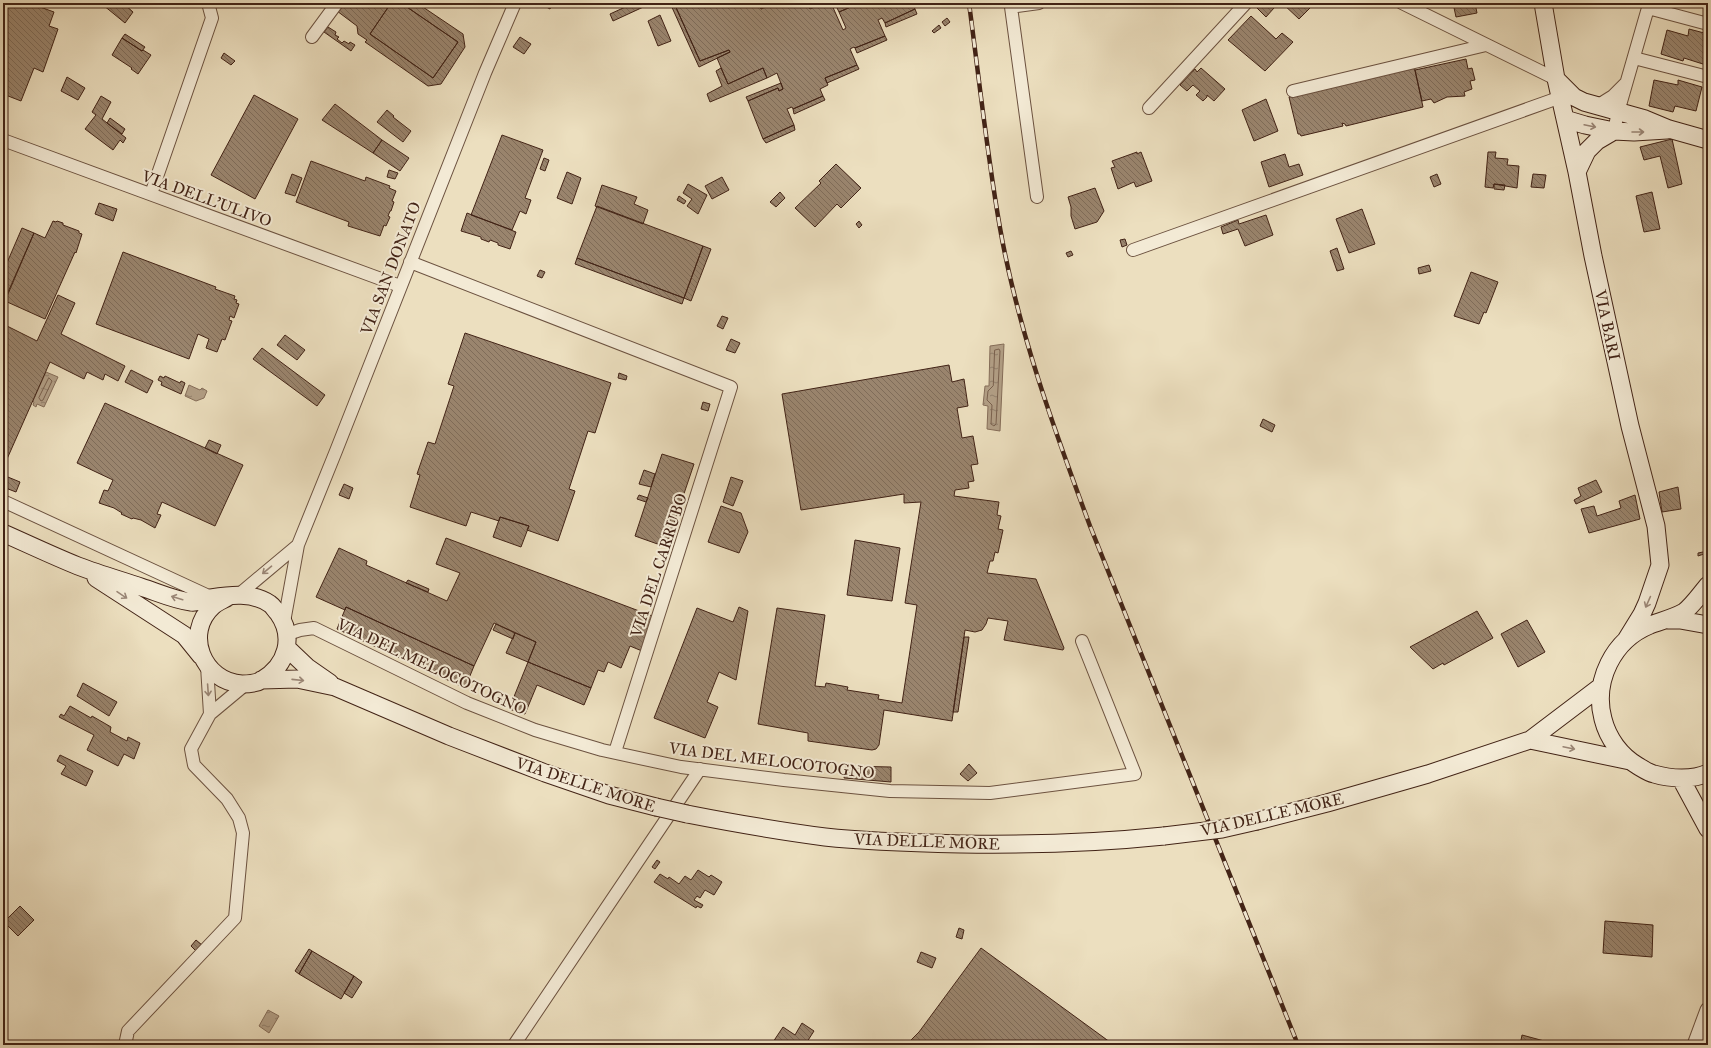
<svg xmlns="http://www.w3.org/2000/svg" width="1711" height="1048" font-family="'IM FELL Great Primer',serif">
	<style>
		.water { fill: url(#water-ripples); stroke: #856d59 }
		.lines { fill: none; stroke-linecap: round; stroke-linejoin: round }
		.shore { stroke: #7a614e; stroke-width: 1 }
		.building { fill: url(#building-back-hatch); stroke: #422316 }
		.minor-casing { stroke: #6c5240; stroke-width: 14 }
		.tertiary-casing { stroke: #6c5240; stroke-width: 17 }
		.secondary-casing { stroke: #422316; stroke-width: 19 }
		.minor { stroke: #f3ead5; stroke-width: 12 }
		.tertiary { stroke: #f3ead5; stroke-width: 15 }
		.secondary { stroke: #f3ead5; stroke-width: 17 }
		.rail-casing { stroke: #422316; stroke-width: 4.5 }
		.rail { stroke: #f3ead5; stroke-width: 3; stroke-dasharray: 9; stroke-linecap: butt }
		.secondary-bridge-casing { stroke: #422316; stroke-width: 19; stroke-linecap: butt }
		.secondary-bridge { stroke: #f3ead5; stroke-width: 17 }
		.oneway { stroke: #9a8676 }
		.labels { text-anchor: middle; stroke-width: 4; stroke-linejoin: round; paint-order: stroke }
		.street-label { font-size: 16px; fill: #422316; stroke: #f3ead5 }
	</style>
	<defs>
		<pattern id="water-ripples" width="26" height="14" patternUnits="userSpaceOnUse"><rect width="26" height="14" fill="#b29f86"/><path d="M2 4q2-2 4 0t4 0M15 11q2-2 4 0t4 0" fill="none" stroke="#92816d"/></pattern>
		<pattern id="building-back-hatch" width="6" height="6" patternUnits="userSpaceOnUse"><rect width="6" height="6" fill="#9a856e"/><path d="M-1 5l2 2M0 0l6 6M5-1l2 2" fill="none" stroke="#7f6c59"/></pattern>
	</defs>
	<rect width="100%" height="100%" fill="#ecdfbf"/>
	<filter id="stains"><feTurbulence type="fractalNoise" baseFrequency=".005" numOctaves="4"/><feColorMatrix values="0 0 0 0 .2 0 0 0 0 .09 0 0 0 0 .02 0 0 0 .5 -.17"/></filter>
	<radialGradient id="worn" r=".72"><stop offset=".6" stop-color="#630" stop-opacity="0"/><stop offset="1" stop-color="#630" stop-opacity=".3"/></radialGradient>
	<path class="water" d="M1004 344 1000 431 987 429 988 406 983 405 985 386H989L990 346Z
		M46 372 58 377 44 407 37 404 36 407 33 405 34 402 33 401Z
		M189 385 200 390 202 388 207 391 204 398 196 401 185 396Z
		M268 1010 279 1016 269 1033 259 1026Z"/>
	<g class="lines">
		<path class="shore" d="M995 350 999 349 1000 351 996 424 994 426 991 424 992 405 987 400 988 391 993 386Z
			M49 378 52 381 43 400 41 401 39 398Z"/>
	</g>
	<path class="building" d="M3 3H29L54 12 49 26 58 29 43 72 34 68 21 101 3 94Z
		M105 3H123L133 12 125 23 103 5Z
		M344 3H391L370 34 433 78 458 42 401 3H417L463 34 465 47 441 84 428 86 365 42 367 40 358 34 357 26 337 11Z
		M391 3H401L458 42 433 78 370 34Z
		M539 3H553L550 9Z
		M634 3H652L613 21 610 14Z
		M670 3H674L700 61 729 50 730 52 699 67Z
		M674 3H758L761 9 774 3H807L810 9 822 3H831L843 30 846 28 839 12 860 3H912L915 9 885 23 882 18 878 20 885 36 855 48 854 47 850 49 857 65 825 78 828 85 820 89 823 96 793 109 792 107 787 109 794 125 763 139 748 101 778 88 779 91 783 89 777 73 767 78 763 68 728 84 717 58 730 52 729 50 700 61Z
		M758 3H763L765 7 761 9Z
		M849 3H860L839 12 837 8Z
		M1259 3H1268L1274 8 1266 17 1256 7Z
		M1282 3H1315L1299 19Z
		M1453 3H1475L1477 13 1456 17Z
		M915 9 917 14 886 27 885 23Z
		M660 15 671 41 658 46 648 21Z
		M1251 16 1276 39 1282 33 1293 42 1265 71 1228 40Z
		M947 18 950 22 945 26 942 22Z
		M939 25 941 28 934 33 932 31Z
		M328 27 336 32 335 35 339 37 337 39 342 43 344 41 349 44 350 42 355 45 351 51 324 32Z
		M1689 29 1708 34V60H1706V65L1684 58 1683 61 1661 54 1667 30 1688 36Z
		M125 34 145 47 142 51 122 38Z
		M885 36 887 40 857 53 855 48Z
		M520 37 531 44 524 54 513 47Z
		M122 38 142 51 143 50 151 55 138 74 131 69 132 68 112 55Z
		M224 53 235 61 231 65 221 58Z
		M1466 59 1468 69 1472 68 1475 80 1470 81 1472 89 1464 92 1465 96 1447 97 1434 103 1431 99 1422 101 1415 70Z
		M857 65 859 69 827 83 825 78Z
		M1414 66 1423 107 1346 126 1345 124 1342 123 1343 126 1301 136 1300 134H1298L1289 97Z
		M721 68 728 84 763 68 767 78 710 102 707 94 722 86 716 71Z
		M1201 68 1225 89 1214 101 1207 95V97L1203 101 1196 95 1200 91 1193 85 1187 91 1180 85 1195 69 1197 72Z
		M67 77 85 88 78 100 61 91Z
		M1654 80 1678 85V80L1702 87 1696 111 1675 106 1673 112 1649 106Z
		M781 83 783 89 779 91 778 88 748 101 746 97Z
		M254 95 298 119 255 199 211 175Z
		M101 96 111 102 102 119 126 138 123 143 120 140 113 150 85 129 96 115 92 112Z
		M823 96 825 100 794 114 793 109Z
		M1266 99 1278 131 1254 141 1242 110Z
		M335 104 382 140 373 153 322 120Z
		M387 110 394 116 393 117 411 131 403 142 377 122Z
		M110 118 125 129 122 134 107 123Z
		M794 125 795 130 766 143 763 139Z
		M502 135 543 150 525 198 531 200 526 214 520 211 512 230 471 215Z
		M1672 139 1682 184 1668 188 1660 156 1644 160 1640 147Z
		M382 140 409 158 400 171 373 153Z
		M1137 152V154L1141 152 1152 181 1136 187 1134 182 1118 189 1111 168 1115 167 1112 161Z
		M1488 152H1496L1495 158 1508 159 1507 165 1519 166 1517 188 1494 184 1493 188 1485 187Z
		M1285 154 1289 167 1299 164 1303 175 1269 187 1261 162Z
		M544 158 549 160 545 171 540 169Z
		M311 161 365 181 366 177 390 186 389 188 396 191 392 201 394 202 391 211H390L388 216 390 217 386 226 384 225 380 236 348 226 349 222 296 202Z
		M836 164 861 188 841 208 837 204 815 227 795 208 821 183 819 181Z
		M389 170 398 173 395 179 387 177Z
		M567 172 581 178 572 204 557 198Z
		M292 174 302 178 295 196 285 193Z
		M1437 174 1441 184 1434 187 1430 177Z
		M1533 174 1546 175 1544 188 1531 187Z
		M722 177 729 190 712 199 705 186Z
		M688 184 707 195 698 214 687 206 692 199 683 193Z
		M1494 184 1505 185 1504 190 1494 189Z
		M602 185 637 197 634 204 648 210 643 224 595 206Z
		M1095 188 1104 211 1097 222 1075 229 1071 216V207L1068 197Z
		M780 192 785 198 776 207 770 202Z
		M1652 192 1660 229 1644 232 1636 196Z
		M679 196 686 201 684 204 677 200Z
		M99 203 117 209 113 221 95 214Z
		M597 206 703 246 684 298 577 258Z
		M1362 209 1375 244 1349 253 1336 219Z
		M467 213 516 232 510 249 498 245V243L490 240 489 242 481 239V237L461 231Z
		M1266 215 1273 235 1245 246 1238 229 1223 234 1221 227 1238 220 1239 224Z
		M53 221 56 222 57 221 63 223V225L79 231V233L82 234 76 253 75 252 45 319 5 301 34 233 45 238Z
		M859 221 862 225 859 228 856 224Z
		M22 228 34 233 5 299 3 298V272Z
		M1125 239 1127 245 1122 247 1120 240Z
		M703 246 711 249 691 301 684 298Z
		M1337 248 1344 269 1337 271 1330 251Z
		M1071 251 1073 255 1068 257 1066 253Z
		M123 252 216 287 215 289 235 296 234 299 237 300 236 303 239 304 234 318 230 316 229 320 232 321 225 340 222 339 217 352 206 348 209 339 198 334 189 359 96 324Z
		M577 258 684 298 682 304 575 264Z
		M1429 265 1431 271 1419 274 1418 268Z
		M540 270 545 272 542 278 537 276Z
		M1471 272 1498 282 1486 313 1484 312 1479 324 1454 316Z
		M58 295 75 303 61 334 125 366 118 381 105 374 103 380 87 372 84 379 50 362 3 468V324L37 341Z
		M722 316 728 318 723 329 717 326Z
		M465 333 611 383 595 433 588 431 569 489 575 491 558 541 527 530 529 526 500 517 499 521 471 512 466 526 410 507 420 475 417 474 428 442 435 444 454 386 448 384Z
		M285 335 305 350 297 360 277 345Z
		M731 339 740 343 735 353 726 350Z
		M262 348 325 395 317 406 253 359Z
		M949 365 952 382 964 379 968 406 957 408 962 438 973 436 978 464 971 465 974 481 968 482 969 488 955 490 954 496 999 502 997 515 1001 516 998 529 1003 530 998 553 995 552 993 561H990L987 573 1036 579 1064 648 1063 650 1004 640 1008 621 988 618 986 624 982 630 975 632 965 630 952 721 884 710 879 745 876 749 872 750 808 741V733L758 724 777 608 825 615 815 686 825 687 826 683 848 687 847 690 879 695 878 699 902 703 917 605 905 603 921 502 904 503V494L801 510 782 394Z
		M131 370 153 381 147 393 125 382Z
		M619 373 627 376 626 380 618 378Z
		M160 376 164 378 165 376 180 383 181 381 185 383 181 394 161 385 162 382 158 380Z
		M703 402 710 404 708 411 701 409Z
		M105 403 243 465 215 526 162 502 157 514 161 515 155 528 141 520 133 518 132 519 121 514 122 513 114 508 99 503 104 490 108 491 113 480 77 463Z
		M1263 419 1275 425 1272 432 1260 426Z
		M209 440 221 445 217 454 205 448Z
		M662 454 694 464 666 547 635 536Z
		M644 470 655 474 651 487 639 484Z
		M3 475 20 482 16 492 3 487Z
		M731 477 743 481 733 506 723 502Z
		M1596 480 1602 492 1576 504 1574 500 1581 496 1578 488Z
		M344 484 353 488 349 499 339 495Z
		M1678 487 1681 509 1662 512 1659 492Z
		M639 495 648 498 646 502 637 499Z
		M1635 495 1640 519 1589 533 1581 509 1594 506 1597 516 1621 508 1619 501Z
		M721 506 741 513 748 532 739 553 708 542Z
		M500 517 529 526 521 547 493 537Z
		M446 538 655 617 642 651 630 646 621 668 608 662 604 672 598 670 591 688 528 662 536 642 494 623 474 666 346 607 345 610 316 597 339 548 367 561 366 565 447 601 460 573 436 564Z
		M855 540 900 548 892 601 847 595Z
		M1703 552 1704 554 1698 556V553Z
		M408 580 429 589 428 592 406 583Z
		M346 607 474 666 465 688 337 629Z
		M739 607 748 611 736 680 719 672 707 702 718 707 705 738 654 718 697 608 733 622Z
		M1477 611 1493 638 1444 665 1443 663 1433 669 1410 647Z
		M1527 620 1545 652 1518 667 1501 634Z
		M496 624 515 633 513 639 493 630Z
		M515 633 536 642 528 662 506 653Z
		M964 637H969L958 712H953Z
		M528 662 591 688 584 705 537 685 525 714 509 709Z
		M83 683 117 702 109 716 77 696Z
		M70 706 91 718 92 716 111 727 110 732 127 741 128 737 140 743 134 759 124 754 118 766 87 750 94 735 59 717 61 714 64 716Z
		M60 755 93 771 86 786 61 774 66 766 57 761Z
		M969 764 977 773 968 781 960 774Z
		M846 766 891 767V782L844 778Z
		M657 860 660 862 655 869 652 867Z
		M698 870 709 877 711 875 722 882 714 895 705 890 700 898 697 896 694 900 703 905 701 908 697 906 696 908 654 882 660 874 668 879 669 877 679 884 685 876 691 880Z
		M20 906 34 920 18 936 4 922Z
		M1605 921 1653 925 1652 957 1603 953Z
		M959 928 964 930 962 939 956 937Z
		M196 940 202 945 196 951 191 946Z
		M981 948 1114 1045H906L919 1032Z
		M309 949 312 951 299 974 295 971Z
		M312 951 354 976 341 999 299 974Z
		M921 952 936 958 932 968 917 962Z
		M354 976 362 982 352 998 344 993Z
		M802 1023 814 1031 805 1045H771L783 1027 795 1035Z
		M1522 1035 1548 1042 1547 1045H1520Z"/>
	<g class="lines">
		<defs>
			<path id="minor" d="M1402 3 1556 79
				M1648 8 1708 24
				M312 37 337 3
				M1634 58 1708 77
				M1293 91 1486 45
				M1597 106 1613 96 1626 83
				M1149 108 1246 3
				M1614 131 1618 112 1648 8 1651 3
				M3 140 400 286
				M151 194 212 18 208 3
				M1037 197 1011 7 1039 3
				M1133 250 1561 97H1567
				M410 262 731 387 615 752
				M3 501 213 598
				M237 596 298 545
				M284 622 298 545 336 451 485 73 515 3
				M288 634 300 630 314 628 467 703 535 730 602 750 681 767 784 780 890 791 990 793 1135 774 1082 641
				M207 666 210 714
				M125 1045 128 1031 235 918 243 833 239 818 227 799 194 765 191 749 210 714 246 684
				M514 1045 700 769"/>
			<path id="tertiary" d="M1695 1045 1708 1010"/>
			<path id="secondary" d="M1543 3 1556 79 1577 172 1593 256 1630 426 1656 526 1660 565 1647 603 1642 614 1626 640
				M1556 79 1574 97 1584 102 1645 119 1669 129 1708 140
				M1565 119 1585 125 1614 131
				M1577 172 1587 151 1597 141 1614 131 1634 132 1667 130
				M3 533C28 544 53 556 78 566 99 574 120 580 141 587 157 592 174 600 191 602 197 603 205 600 211 598 230 595 253 592 270 604 273 606 275 610 278 613 295 637 287 665 262 680 257 683 248 684 242 684 203 682 183 633 213 606 217 602 223 600 228 597
				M96 578 184 635 201 656
				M1708 585C1701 593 1693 605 1684 612 1673 618 1661 621 1650 625 1613 640 1593 681 1603 719 1608 739 1621 756 1638 766 1643 769 1649 773 1654 774 1671 779 1693 780 1708 773
				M1668 620H1680L1708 625
				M287 648 307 667 330 683
				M261 680 297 679 335 687 449 736 545 773 609 795 656 807
				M1530 740 1630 761
				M1681 779 1708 829
				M687 814C733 823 779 831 825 837 870 842 916 843 961 844 1029 845 1097 843 1164 836
				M1257 821 1327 803 1428 774 1530 740 1600 687"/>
		</defs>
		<use href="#minor" class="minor-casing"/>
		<use href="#tertiary" class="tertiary-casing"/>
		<use href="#secondary" class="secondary-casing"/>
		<use href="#minor" class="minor"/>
		<use href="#tertiary" class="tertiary"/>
		<use href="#secondary" class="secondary"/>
		<defs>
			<path id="rail" d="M969 3C979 78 987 154 1000 228 1018 330 1054 429 1090 526L1298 1045"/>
		</defs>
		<use href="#rail" class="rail-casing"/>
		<use href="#rail" class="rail"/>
		<defs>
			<path id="secondary-bridge" d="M656 807 687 814
				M1164 836 1222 829 1257 821"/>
		</defs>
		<use href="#secondary-bridge" class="secondary-bridge-casing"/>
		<use href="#secondary-bridge" class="secondary-bridge"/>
	</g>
	<defs><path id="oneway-shaft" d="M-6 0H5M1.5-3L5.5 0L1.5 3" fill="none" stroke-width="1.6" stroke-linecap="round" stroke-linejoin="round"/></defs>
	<g class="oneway">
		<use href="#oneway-shaft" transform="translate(1590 126) rotate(12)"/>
		<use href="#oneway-shaft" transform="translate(1638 132)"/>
		<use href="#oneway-shaft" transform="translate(267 570) rotate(140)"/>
		<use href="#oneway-shaft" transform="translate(122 595) rotate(34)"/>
		<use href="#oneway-shaft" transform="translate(177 598) rotate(-163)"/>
		<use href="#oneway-shaft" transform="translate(1648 602) rotate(114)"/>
		<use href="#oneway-shaft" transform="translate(298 680) rotate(6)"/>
		<use href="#oneway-shaft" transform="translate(208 690) rotate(86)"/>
		<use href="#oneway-shaft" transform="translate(1569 748) rotate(12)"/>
	</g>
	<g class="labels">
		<g class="street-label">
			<text transform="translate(207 198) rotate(20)" y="6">VIA DELL'ULIVO</text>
			<text transform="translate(390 268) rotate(-69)" y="6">VIA SAN DONATO</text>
			<text transform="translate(1608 325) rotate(78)" y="6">VIA BARI</text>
			<text transform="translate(658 565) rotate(-72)" y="6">VIA DEL CARRUBO</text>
			<text transform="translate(432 666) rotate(25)" y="6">VIA DEL MELOCOTOGNO</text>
			<text transform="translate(772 760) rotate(7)" y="6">VIA DEL MELOCOTOGNO</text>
			<text transform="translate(586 784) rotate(18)" y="6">VIA DELLE MORE</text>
			<text transform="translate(1272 814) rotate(-13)" y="6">VIA DELLE MORE</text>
			<text transform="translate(927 841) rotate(2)" y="6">VIA DELLE MORE</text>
		</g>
	</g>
	<rect width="1711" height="1048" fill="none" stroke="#ecdfbf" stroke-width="16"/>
	<rect x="4" y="4" width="1703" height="1040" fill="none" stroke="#422316" stroke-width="2"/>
	<rect x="8" y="8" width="1695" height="1032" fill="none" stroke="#422316"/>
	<rect width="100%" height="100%" filter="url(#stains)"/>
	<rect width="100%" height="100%" fill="url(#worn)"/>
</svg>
